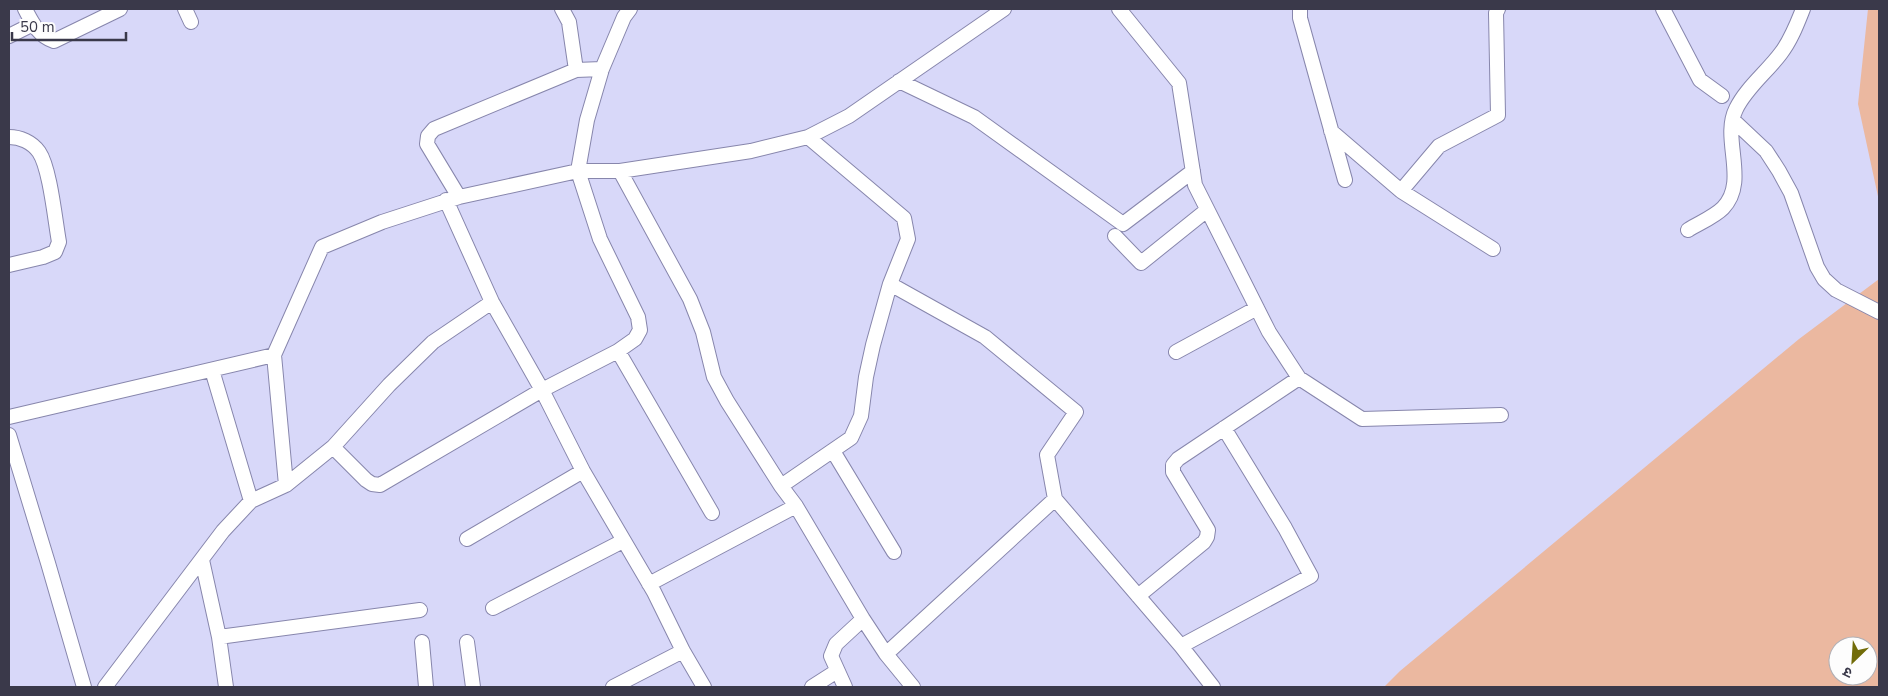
<svg xmlns="http://www.w3.org/2000/svg" width="1888" height="696" font-family="'Nunito Sans','Noto Sans Devanagari',sans-serif">
	<style>
		.grass { fill: #ebb8a0; fill-rule: evenodd }
		.lines { fill: none; stroke-linecap: round; stroke-linejoin: round }
		.street-casing { stroke: #8786ac; stroke-width: 16 }
		.street { stroke: #fff; stroke-width: 14 }
	</style>
	<rect width="100%" height="100%" fill="#d8d8f9"/>
	<path class="grass" d="M1868 9H1879V201L1858 104Z
		M1879 279V687H1384L1400 671 1799 339ZM1838 646H1868V676H1838Z"/>
	<g class="lines">
		<defs>
			<path id="street" d="M25 9C32 22 38 36 54 41L120 9
				M185 9 191 22
				M562 9 569 22 576 70
				M1119 9 1179 83 1195 185 1269 332 1299 378 1362 419 1501 415
				M1300 9V18L1345 180
				M1663 9 1700 80 1722 96
				M9 36 33 24
				M899 81 974 117 1123 224 1193 171
				M1733 120 1766 151 1779 171 1791 193 1817 267 1824 279 1836 290 1879 312
				M1331 131 1401 191 1493 249
				M9 137C20 137 32 142 39 152 50 168 55 220 59 242L55 252 43 257 9 265
				M620 171 690 299 703 332 714 377 727 401 781 486 796 506 863 619 886 654 913 687
				M1401 191 1439 146 1498 115 1496 13 1498 9
				M459 197 427 144 428 136 434 129 576 70 602 69
				M446 200 492 302 542 390 583 471 654 592 683 651 704 687
				M1688 230C1699 223 1714 217 1723 208 1749 181 1721 139 1736 109 1746 88 1767 72 1781 53 1791 40 1797 24 1803 9
				M1115 236 1141 263 1207 210
				M618 351 712 513
				M1176 352 1257 308
				M212 370 251 501
				M9 417 274 355
				M9 435 48 563 84 687
				M333 447 366 480 372 484 380 485 542 390 618 351 635 339 640 330 638 317 600 239 578 171 587 120 602 69 624 17 630 9
				M833 451 894 552
				M286 485 274 355 322 247 382 222 459 197 578 171H620L751 151 808 137 849 116 1004 9
				M781 486 851 438 861 416 866 377 873 345 890 284 908 239 904 218 808 137
				M1055 499 1181 646 1213 687
				M467 539 583 471
				M202 560 219 637 226 687
				M649 584 796 506
				M1138 596 1204 542 1207 537 1208 530 1173 472V465L1178 459 1299 378
				M493 608 623 541
				M219 637 420 610
				M422 642 426 687
				M467 642 473 687
				M1181 646 1311 576 1285 528 1224 428
				M886 654 1055 499 1047 455 1076 412 985 337 890 284
				M105 687 223 531 251 501 286 485 333 447 389 385 433 342 492 302
				M613 687 683 651
				M812 687 837 671
				M845 687 831 656 836 644 863 619"/>
		</defs>
		<use href="#street" class="street-casing"/>
		<use href="#street" class="street"/>
	</g>
	<rect width="1888" height="696" fill="none" stroke="#3a394a" stroke-width="20"/>
	<g transform="translate(1853 661) rotate(205)"><circle r="24" fill="#fdfdfd" stroke="#afafb5"/>
	<path d="M0-4L9 19L0 12L-9 19Z" fill="#726c09"/>
	<text y="-8" font-size="14" font-weight="bold" text-anchor="middle" fill="#3a394a">उ</text>
	</g>
	<path d="M12 32v8h114v-8" fill="none" stroke="#3a394a" stroke-width="2.5"/>
	<text x="20" y="32" font-size="15" fill="#3a394a" stroke="#fdfdfd" stroke-width="4" paint-order="stroke">50 m</text>
</svg>
